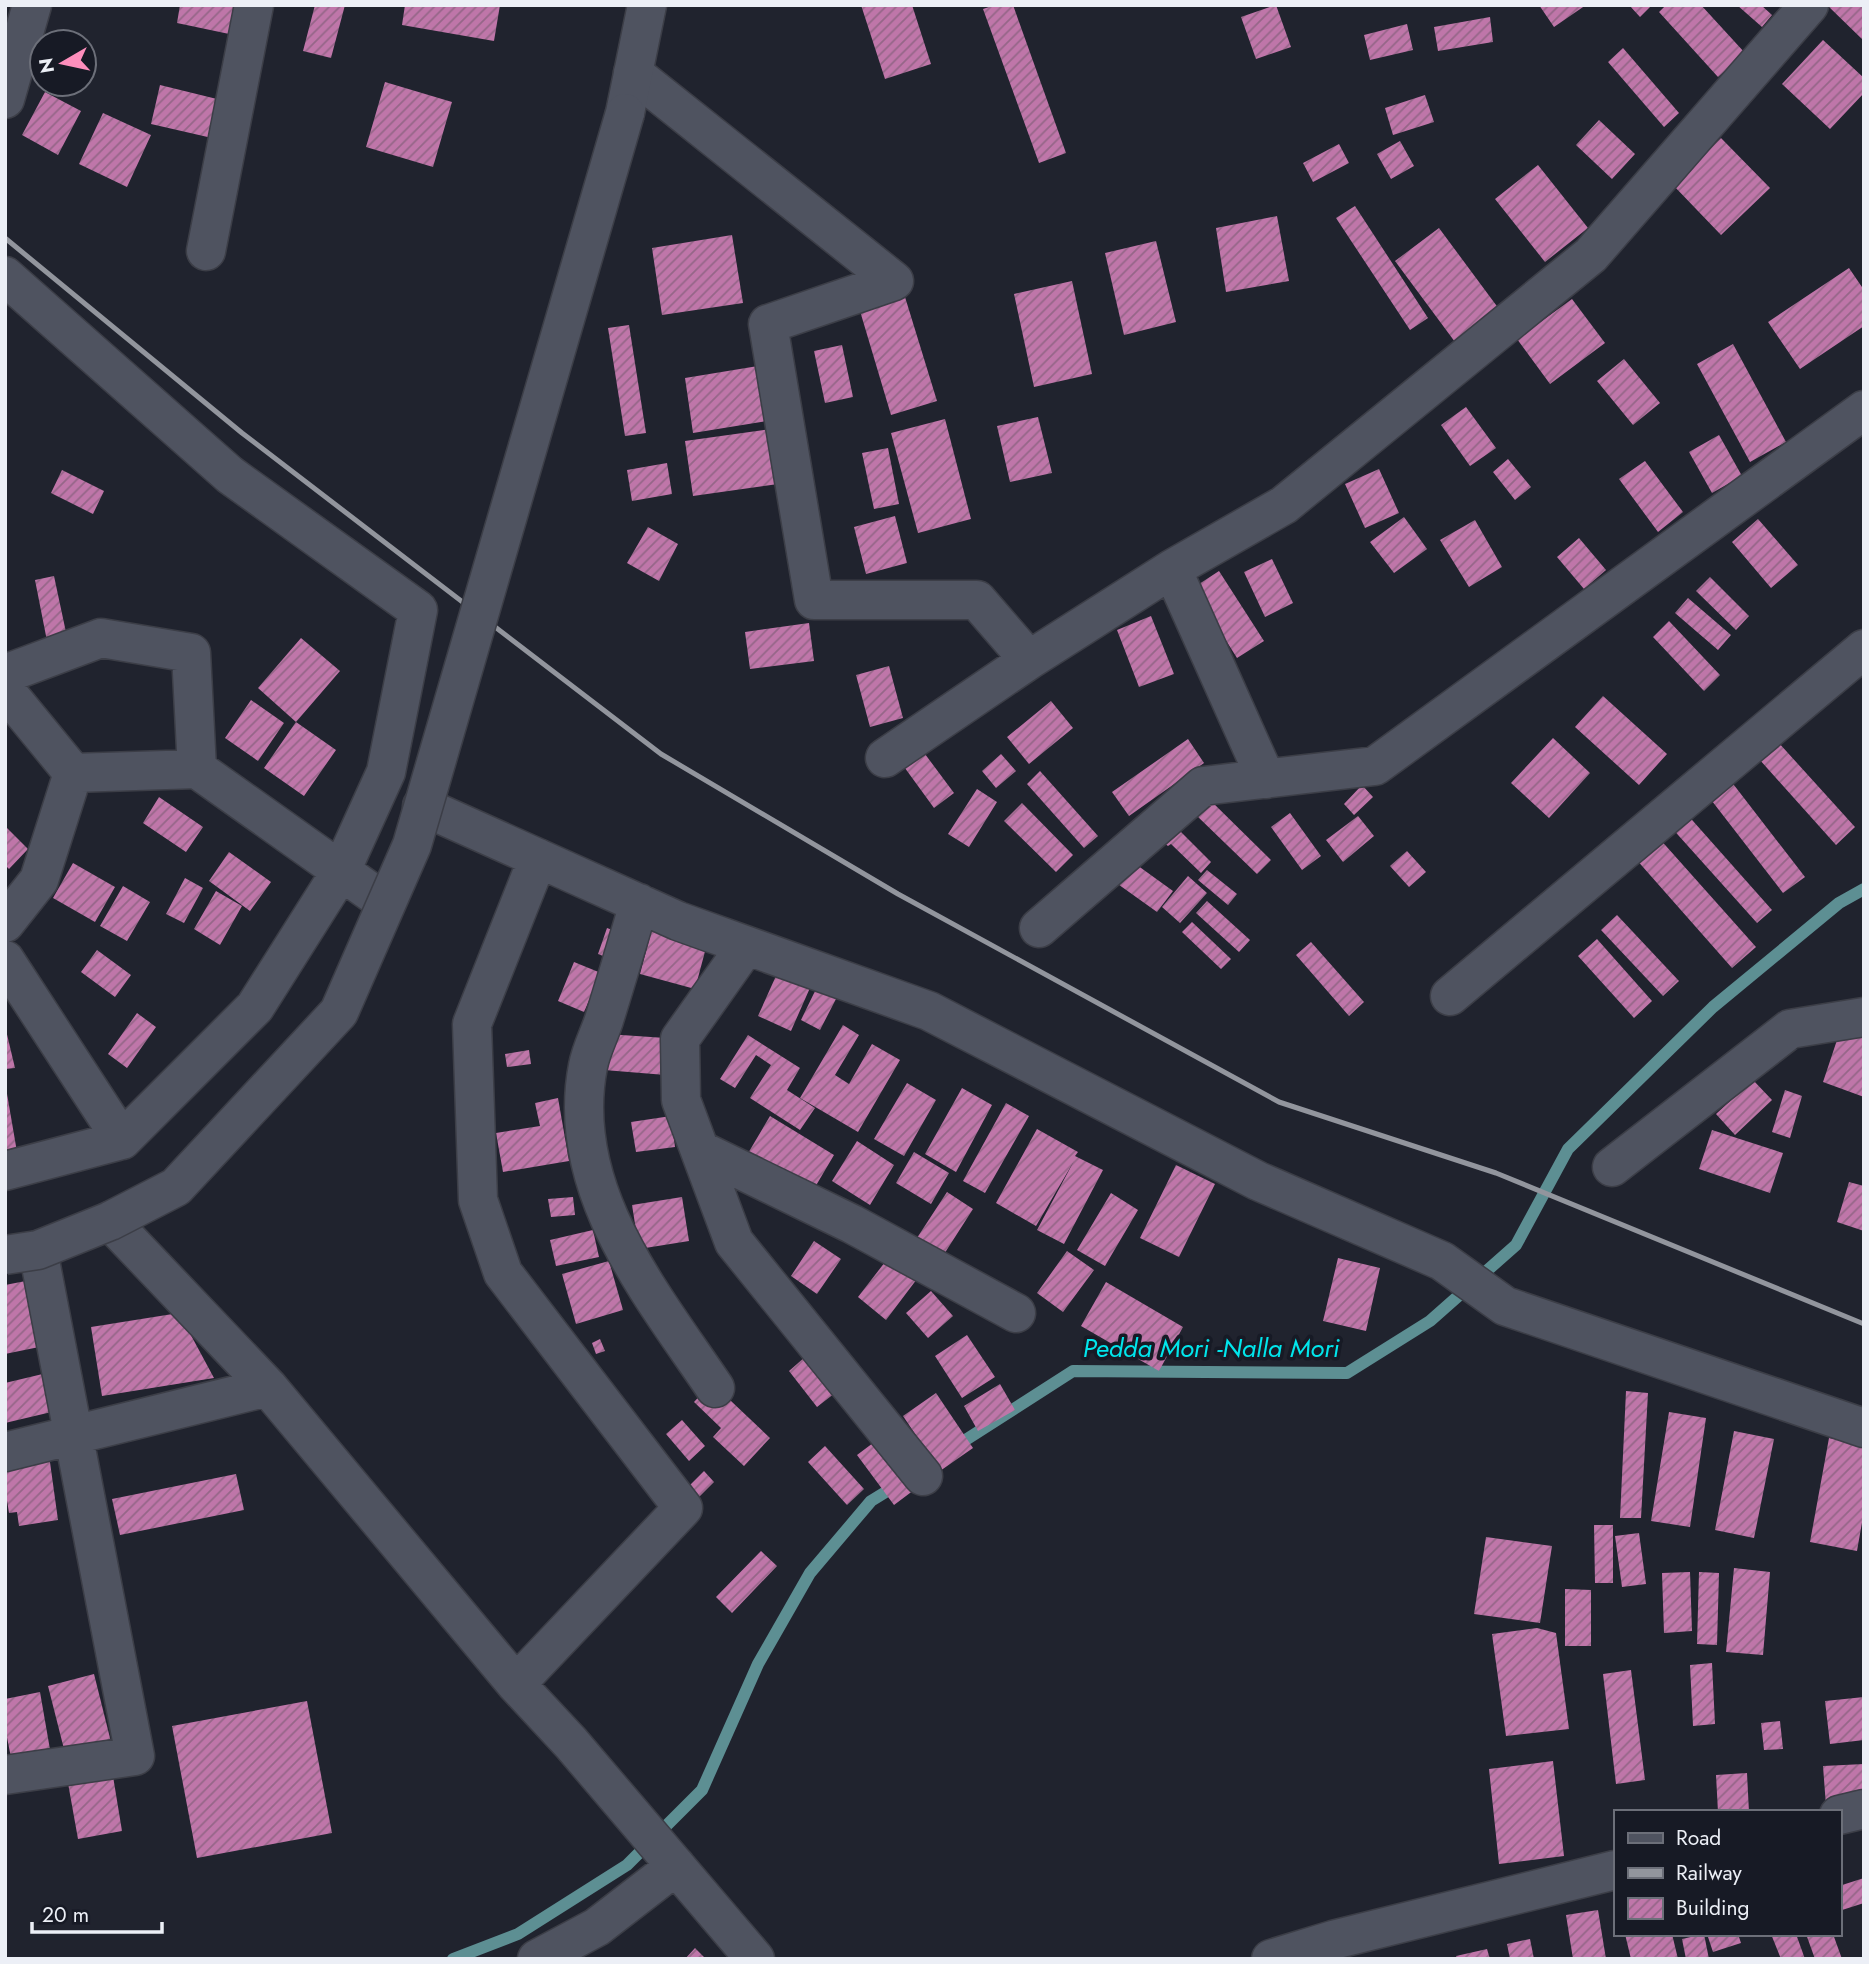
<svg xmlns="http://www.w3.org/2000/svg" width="1869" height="1964" font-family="Jost,sans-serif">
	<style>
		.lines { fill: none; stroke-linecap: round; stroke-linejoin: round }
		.stream { stroke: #5d8f93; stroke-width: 12 }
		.building { fill: url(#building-hatch) }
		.minor-casing { stroke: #3c3e47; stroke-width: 41 }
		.tertiary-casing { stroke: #3c3e47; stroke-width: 41 }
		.minor { stroke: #4f5360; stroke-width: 38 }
		.tertiary { stroke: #4f5360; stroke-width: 38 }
		.rail { stroke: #92959d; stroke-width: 5 }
		.tertiary-bridge-casing { stroke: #3c3e47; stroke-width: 41; stroke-linecap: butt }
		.tertiary-bridge { stroke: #4f5360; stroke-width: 38 }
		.labels { text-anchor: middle; stroke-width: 7; stroke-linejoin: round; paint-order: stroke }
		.water-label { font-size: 26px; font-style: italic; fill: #01e6ec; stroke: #171a25 }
	</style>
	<defs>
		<pattern id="building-hatch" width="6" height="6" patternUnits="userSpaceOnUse" patternTransform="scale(1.75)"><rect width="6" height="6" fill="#bf76a9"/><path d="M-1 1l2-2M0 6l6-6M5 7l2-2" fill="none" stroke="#956688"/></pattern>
	</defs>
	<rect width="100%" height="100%" fill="#20232e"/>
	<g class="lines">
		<path class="stream" d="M953 1448 1073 1371 1347 1373 1430 1321 1516 1245 1568 1149 1713 1007 1839 903 1864 889
			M453 1959 518 1934 627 1865 702 1790 758 1664 810 1573 871 1501 897 1485"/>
	</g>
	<path class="building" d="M180 5H240L234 35 177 23Z
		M315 5H345L331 58 303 51Z
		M405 5H500L494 41 402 25Z
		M861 5H912L931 64 885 79Z
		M995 5H1013L1066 153 1039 163 983 9Z
		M1276 5 1291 47 1256 59 1241 17Z
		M1539 5H1586L1554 27Z
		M1629 5H1652L1640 17Z
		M1666 5H1701L1745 53 1718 77 1659 12Z
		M1737 5H1761L1772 15 1762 27Z
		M1827 5H1864V41Z
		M1490 17 1493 42 1438 51 1434 27Z
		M1407 24 1413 50 1370 60 1364 35Z
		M1823 40 1864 78V93L1830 129 1782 84Z
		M1623 48 1679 113 1664 127 1608 62Z
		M385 82 452 102 433 167 366 147Z
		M160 85 221 100 212 138 151 124Z
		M45 92 81 111 58 155 22 135Z
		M1425 95 1434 122 1393 135 1385 108Z
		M103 113 151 135 127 187 79 164Z
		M1599 120 1635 154 1612 179 1576 145Z
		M1721 138 1770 188 1721 235 1673 185Z
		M1400 141 1414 166 1391 179 1377 154Z
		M1339 144 1349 163 1313 182 1303 163Z
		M1538 165 1588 228 1545 262 1495 199Z
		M1355 206 1428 318 1410 330 1336 218Z
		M1277 216 1289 281 1226 292 1216 228Z
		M1439 228 1499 309 1455 342 1395 261Z
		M732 235 743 303 662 315 652 248Z
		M1156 241 1176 322 1124 335 1105 253Z
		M1849 268 1864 290V326L1800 369 1768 322Z
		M1072 281 1092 374 1034 387 1014 294Z
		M905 297 937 401 891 415 860 311Z
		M1572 299 1605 343 1550 384 1517 339Z
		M629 325 646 433 625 436 608 328Z
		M1733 344 1786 442 1750 462 1697 364Z
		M842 345 853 397 825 403 814 351Z
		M1624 359 1660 403 1633 425 1597 381Z
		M758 366 767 421 693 433 685 378Z
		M1466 407 1496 448 1470 466 1441 425Z
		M1038 417 1052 473 1010 482 997 426Z
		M945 419 971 519 918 533 891 433Z
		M771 429 778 484 693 496 685 441Z
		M1719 435 1742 476 1712 493 1689 452Z
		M888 448 899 504 874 509 862 453Z
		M1508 459 1531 487 1515 500 1493 472Z
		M1645 461 1683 512 1658 532 1619 479Z
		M667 463 672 494 632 501 627 470Z
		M1379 469 1399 513 1365 528 1345 484Z
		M62 470 104 491 93 514 51 493Z
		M895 516 907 563 866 574 854 527Z
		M1404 517 1427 549 1394 573 1370 542Z
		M1758 519 1798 565 1771 588 1732 542Z
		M1475 520 1502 567 1469 587 1440 540Z
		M648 527 678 544 659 581 627 563Z
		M1579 538 1606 570 1584 589 1557 557Z
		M1272 559 1293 603 1265 617 1244 572Z
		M1219 571 1264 641 1237 658 1193 588Z
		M54 576 67 637 47 641 35 580Z
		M1710 577 1749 616 1736 630 1696 591Z
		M1688 598 1731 635 1718 650 1675 613Z
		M1151 616 1174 674 1139 687 1117 630Z
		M1669 621 1720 675 1704 691 1653 637Z
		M809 623 814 661 750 669 745 632Z
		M301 638 340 671 296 722 258 688Z
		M889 666 903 718 870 727 856 675Z
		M1603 696 1667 754 1639 785 1575 727Z
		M251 700 284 723 258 761 225 738Z
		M1051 701 1073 728 1029 764 1007 737Z
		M296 722 336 750 304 796 264 768Z
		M1553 738 1590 773 1549 818 1511 783Z
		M1188 739 1204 763 1129 816 1112 792Z
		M1778 742 1855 827 1836 845 1759 759Z
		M922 750 954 793 934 808 902 764Z
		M1001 754 1016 771 996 788 982 771Z
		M1040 771 1098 836 1084 848 1027 784Z
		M1727 776 1805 877 1783 893 1705 792Z
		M1362 785 1373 797 1354 815 1344 804Z
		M977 789 997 802 969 847 948 834Z
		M159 797 203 827 186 852 143 823Z
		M1210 800 1271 860 1257 874 1196 815Z
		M1022 803 1073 855 1056 872 1004 821Z
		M1685 812 1772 910 1757 923 1670 826Z
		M1290 813 1321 856 1302 870 1271 827Z
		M1358 816 1374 836 1343 862 1326 840Z
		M5 826 28 849 9 869 5 865Z
		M1178 829 1211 862 1201 873 1171 844 1168 846 1164 843Z
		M1658 837 1756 947 1732 968 1635 858Z
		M1407 851 1426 872 1409 887 1390 866Z
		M229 852 271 882 250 911 209 881Z
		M1130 860 1173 891 1157 912 1115 882Z
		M73 863 115 887 95 922 53 898Z
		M1207 870 1237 894 1228 905 1198 880Z
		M1188 876 1207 893 1180 923 1162 907Z
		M185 878 203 888 184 923 166 914Z
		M123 886 150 902 127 941 100 926Z
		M216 891 242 906 220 945 194 929Z
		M1207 901 1250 940 1239 952 1196 913Z
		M1617 915 1679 981 1663 996 1601 930Z
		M1192 922 1231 959 1221 969 1182 932Z
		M607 928 626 935 616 961 598 954Z
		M652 929 707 944 695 989 640 974Z
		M1597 939 1652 1001 1634 1018 1578 956Z
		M1311 942 1364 1002 1349 1016 1296 955Z
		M97 950 131 975 115 997 81 972Z
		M574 962 601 973 584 1012 558 1001Z
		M780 967 813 981 791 1031 758 1016Z
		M816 989 836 999 820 1030 801 1020Z
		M137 1013 156 1027 127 1068 108 1054Z
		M843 1025 859 1035 835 1075 849 1084 872 1044 900 1060 858 1132 800 1098Z
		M5 1026 15 1068 5 1069Z
		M1841 1028 1864 1036V1097L1823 1082Z
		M607 1034 680 1039 678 1076 604 1070Z
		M748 1035 800 1068 787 1090 815 1108 800 1130 750 1098 771 1065 756 1055 735 1088 720 1079Z
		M529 1050 531 1064 507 1067 505 1054Z
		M1753 1080 1772 1100 1735 1135 1716 1114Z
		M5 1082 17 1152 5 1154Z
		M907 1083 936 1100 904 1156 874 1139Z
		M962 1088 992 1105 956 1172 925 1154Z
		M1785 1090 1802 1096 1790 1138 1772 1132Z
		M558 1098 569 1161 503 1172 496 1133 540 1126 535 1103Z
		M1006 1103 1029 1116 985 1193 963 1181Z
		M671 1116 675 1147 636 1152 631 1122Z
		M770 1116 834 1155 811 1194 747 1155Z
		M1037 1129 1078 1152 1075 1156 1103 1170 1064 1244 1037 1230 1074 1161 1036 1226 996 1203Z
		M1712 1130 1783 1153 1770 1193 1699 1169Z
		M857 1141 894 1165 870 1205 832 1181Z
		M914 1152 949 1173 931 1204 896 1183Z
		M1176 1165 1215 1184 1179 1257 1140 1238Z
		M1849 1182 1864 1186V1231L1837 1222Z
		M947 1192 973 1209 939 1262 913 1244Z
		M1111 1193 1138 1210 1105 1266 1077 1250Z
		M573 1197 575 1215 551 1217 548 1199Z
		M682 1197 689 1241 639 1249 632 1205Z
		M593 1230 599 1257 556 1266 550 1240Z
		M814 1241 841 1259 817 1294 791 1276Z
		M1067 1251 1094 1270 1063 1312 1037 1293Z
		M892 1253 920 1275 886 1320 858 1297Z
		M1338 1258 1380 1268 1366 1331 1323 1321Z
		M609 1261 623 1310 576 1324 562 1274Z
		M31 1280 44 1346 5 1354V1285Z
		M1106 1282 1183 1327 1159 1371 1081 1326Z
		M931 1291 953 1316 928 1338 906 1313Z
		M179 1313 214 1378 102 1396 91 1327Z
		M967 1335 995 1377 962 1398 935 1356Z
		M600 1339 605 1351 596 1354 592 1343Z
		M805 1357 835 1393 817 1407 789 1371Z
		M51 1372 60 1410 5 1423V1383Z
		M712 1383 770 1438 744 1466 713 1437 721 1428 694 1402Z
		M1000 1384 1015 1410 978 1431 964 1406Z
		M1626 1391 1648 1393 1641 1518H1620Z
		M936 1393 973 1448 940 1471 903 1416Z
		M1669 1412 1706 1418 1690 1527 1651 1521Z
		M682 1420 705 1446 689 1461 666 1434Z
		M889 1431 926 1481 894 1505 857 1455Z
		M1734 1431 1774 1439 1754 1538 1715 1530Z
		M1829 1438 1864 1445V1511L1857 1551 1810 1542Z
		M825 1446 864 1489 847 1505 808 1462Z
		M49 1455 58 1520 19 1526 17 1512 9 1513 5 1488V1461Z
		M704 1471 714 1482 691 1505 680 1495Z
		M236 1474 244 1510 120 1535 112 1499Z
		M1594 1525H1613V1583H1595Z
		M1639 1533 1646 1584 1622 1587 1615 1536Z
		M1486 1537 1552 1546 1540 1623 1474 1614Z
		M761 1551 777 1566 732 1613 716 1597Z
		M1734 1568 1770 1572 1763 1655 1726 1652Z
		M1690 1572 1692 1631 1664 1633 1662 1573Z
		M1699 1572 1719 1573 1717 1645 1697 1644Z
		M1565 1589 1591 1590V1646H1565Z
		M1537 1628 1556 1633 1569 1729 1506 1736 1492 1634Z
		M1712 1663 1715 1724 1693 1726 1690 1665Z
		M1631 1670 1645 1780 1616 1784 1603 1674Z
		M94 1674 111 1742 65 1753 48 1686Z
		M40 1692 52 1761 13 1768 5 1727V1699Z
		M1864 1697V1740L1830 1744 1825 1701Z
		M307 1701 332 1833 197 1858 172 1726Z
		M1780 1721 1783 1749 1764 1750 1761 1723Z
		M1553 1761 1564 1856 1499 1864 1489 1769Z
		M111 1764 122 1831 78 1839 66 1772Z
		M1864 1764V1804L1826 1806 1823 1766Z
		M1747 1773 1749 1812H1718L1716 1775Z
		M1864 1878V1903L1839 1911V1886Z
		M1598 1910 1606 1959H1573L1566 1915Z
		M1625 1934H1672L1678 1959H1631Z
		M1704 1934 1709 1959H1686L1682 1939Z
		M1707 1934H1738L1741 1943 1713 1952Z
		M1771 1934H1796L1805 1959H1781Z
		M1806 1934H1833L1842 1959H1815Z
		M1530 1939 1534 1959H1510L1507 1944Z
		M695 1948 706 1959H685Z
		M1487 1949 1490 1959H1457L1456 1956Z"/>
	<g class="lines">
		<defs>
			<path id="minor" d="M633 73 894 281 768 324 814 600H977L1029 660
				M5 99 32 5
				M206 251 254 5
				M5 276 230 475 418 610 386 772 341 871 255 1007 122 1140
				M1172 569 1266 779
				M5 674 101 638 191 653 197 769
				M5 690 73 773
				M885 758 1029 660 1172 569 1284 505 1591 255 1809 5
				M73 773 197 769 386 903
				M422 806 678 921 929 1011 1258 1181 1442 1261 1505 1306 1864 1428
				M639 903C628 942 616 981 604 1020 599 1035 591 1050 588 1066 564 1189 651 1293 715 1388
				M5 923 39 880 73 773
				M1039 928 1203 786 1375 766 1864 410
				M746 946 680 1039 681 1100 734 1242 923 1476
				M5 960 122 1140 5 1171
				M1450 996 1864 649
				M700 1150 852 1224 1016 1313
				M1612 1167 1790 1029 1864 1017
				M110 1221 268 1387 516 1684 571 1743 755 1959
				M5 1452 268 1387
				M516 1684 683 1508 503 1273 478 1200 472 1024 538 858
				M5 1775 135 1756 38 1250
				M1839 1815 1864 1809
				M537 1959 597 1927 676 1866
				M1271 1959 1333 1940 1615 1870"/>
			<path id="tertiary" d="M625 113 647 5"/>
		</defs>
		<use href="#minor" class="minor-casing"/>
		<use href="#tertiary" class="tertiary-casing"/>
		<use href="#minor" class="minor"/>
		<use href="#tertiary" class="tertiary"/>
		<path class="rail" d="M5 238 242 433 661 754 898 894 1279 1102 1496 1173 1864 1324"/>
		<defs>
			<path id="tertiary-bridge" d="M5 1255 38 1250 110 1221 176 1187 339 1012 412 845 625 113"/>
		</defs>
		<use href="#tertiary-bridge" class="tertiary-bridge-casing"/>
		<use href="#tertiary-bridge" class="tertiary-bridge"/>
	</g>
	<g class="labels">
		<g class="water-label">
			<text x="1211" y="1357">Pedda Mori -Nalla Mori</text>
		</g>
	</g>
	<rect width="1869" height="1964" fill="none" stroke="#eceff6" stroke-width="14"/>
	<rect x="1614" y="1810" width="228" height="126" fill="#171a25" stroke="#6c6f79" stroke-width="2"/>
	<rect x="1628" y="1833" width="35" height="10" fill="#4f5360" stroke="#6c6f79" stroke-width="2"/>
	<text x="1676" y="1845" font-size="21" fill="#eceff6">Road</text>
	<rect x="1628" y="1868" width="35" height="10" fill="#92959d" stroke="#6c6f79" stroke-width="2"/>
	<text x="1676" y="1880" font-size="21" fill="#eceff6">Railway</text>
	<rect x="1628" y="1898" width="35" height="21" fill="url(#building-hatch)" stroke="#6c6f79" stroke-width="2"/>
	<text x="1676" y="1915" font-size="21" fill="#eceff6">Building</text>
	<g transform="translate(63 63) rotate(261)"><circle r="33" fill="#171a25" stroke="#6c6f79" stroke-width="2"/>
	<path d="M0-5L12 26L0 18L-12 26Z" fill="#fe8ebc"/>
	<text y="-10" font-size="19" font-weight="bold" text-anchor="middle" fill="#eceff6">N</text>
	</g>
	<path d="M32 1922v10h130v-10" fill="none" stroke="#eceff6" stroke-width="3.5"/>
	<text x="42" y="1922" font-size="21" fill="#eceff6" stroke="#171a25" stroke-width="5" paint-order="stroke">20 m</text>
</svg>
